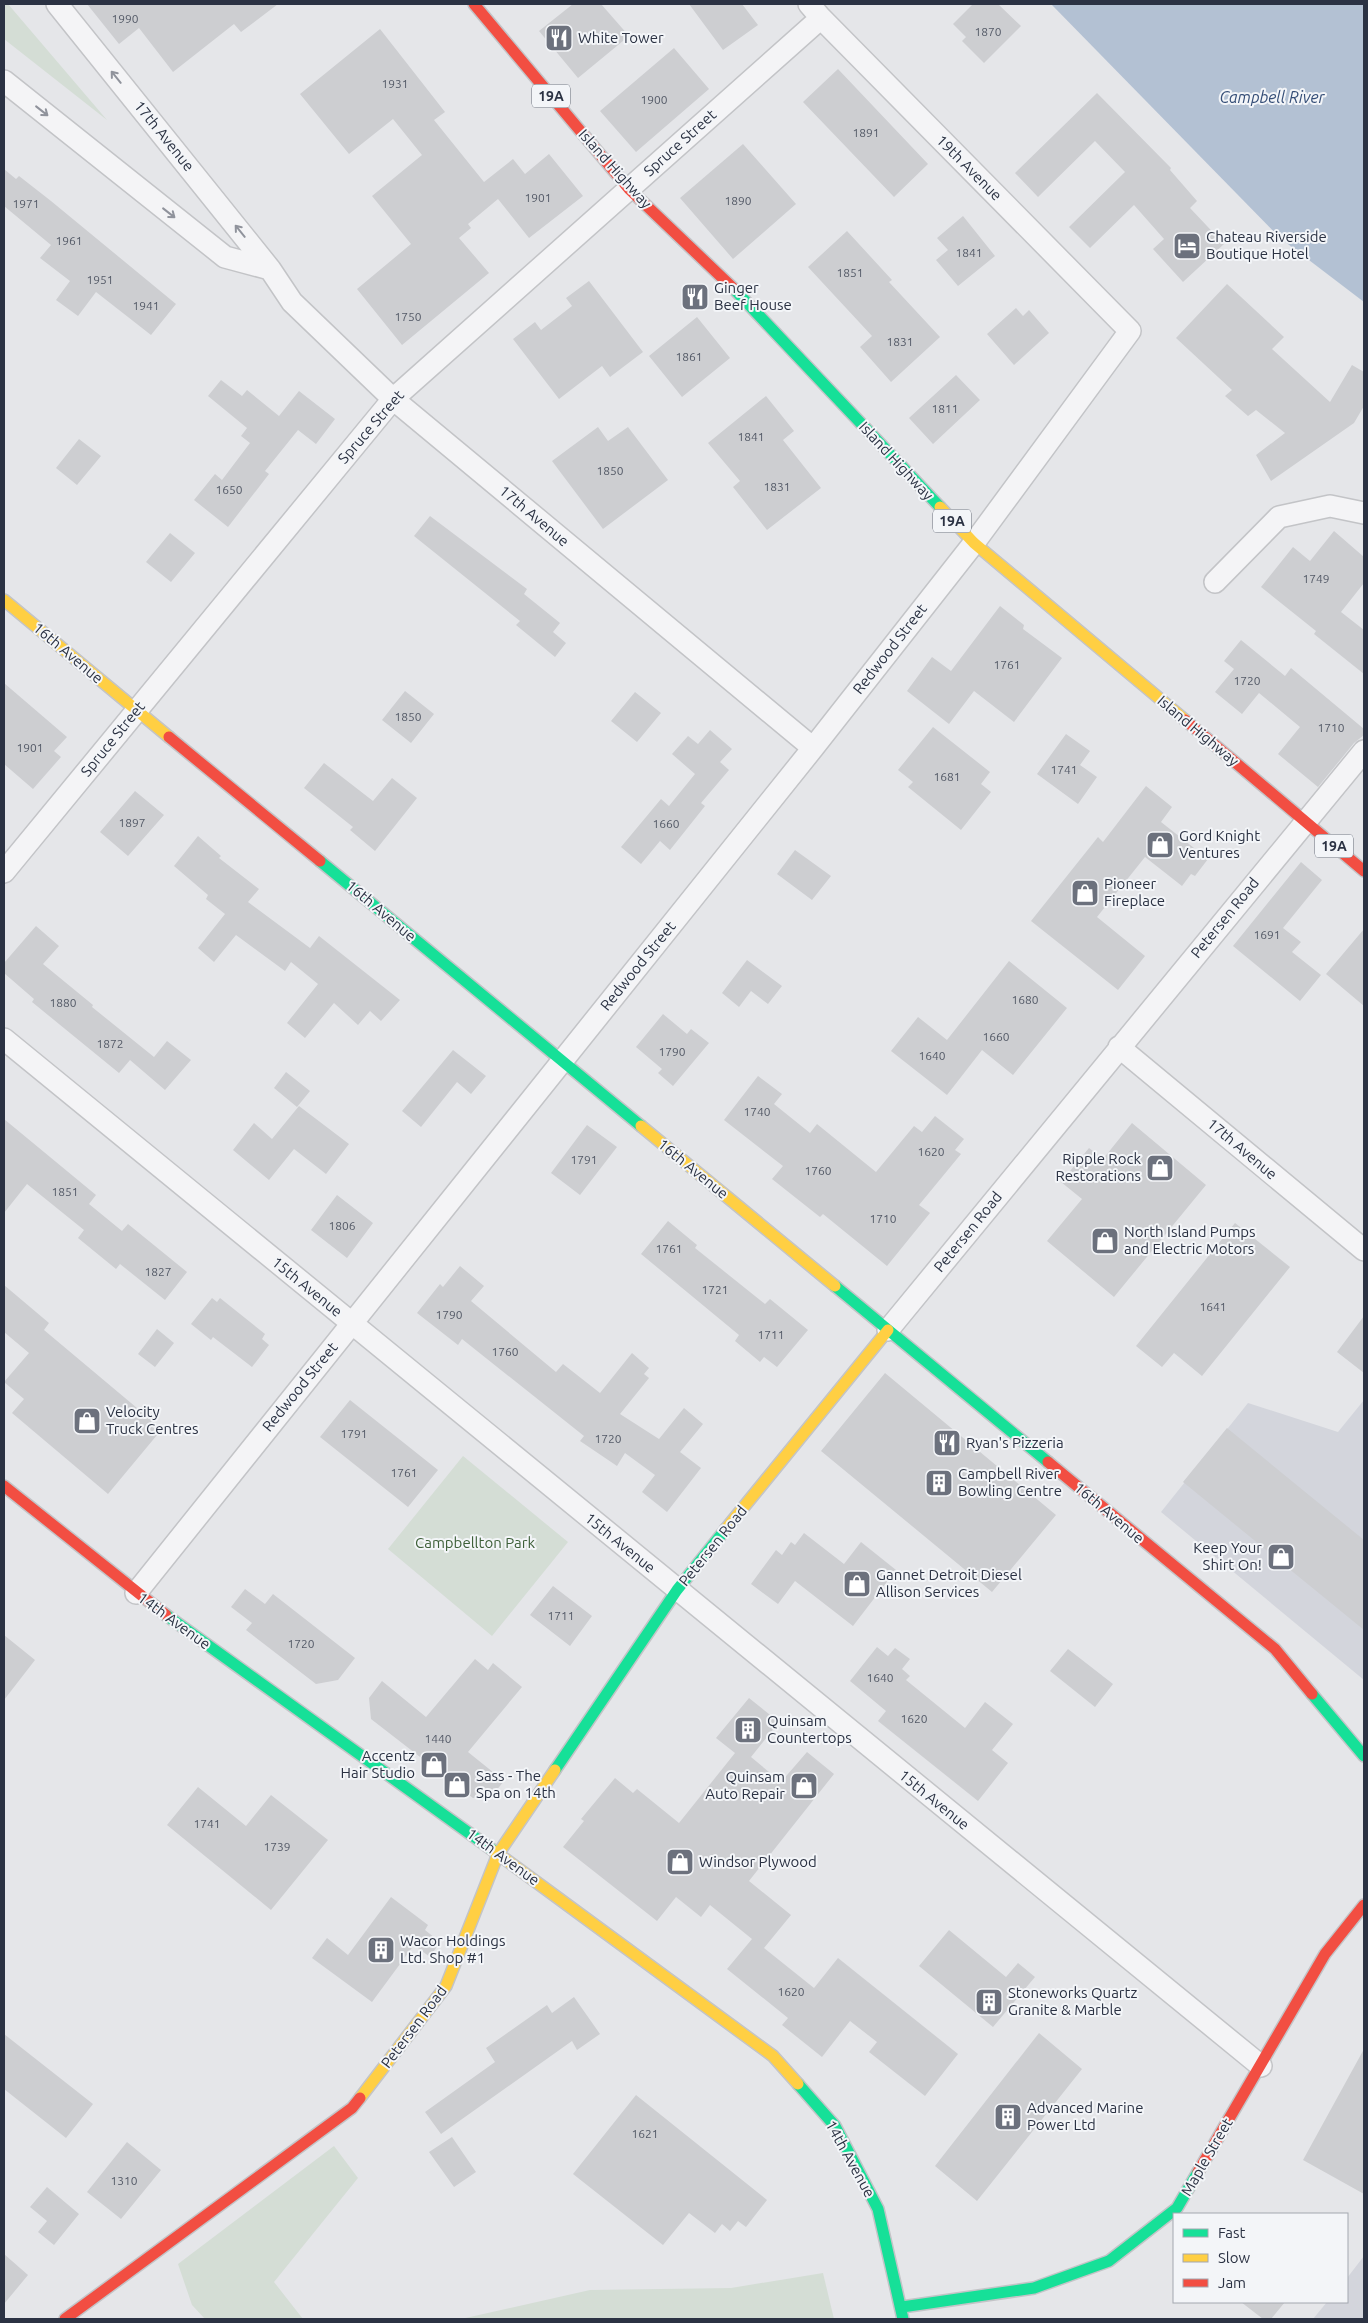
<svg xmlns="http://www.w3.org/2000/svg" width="1368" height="2323" font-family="Ubuntu,sans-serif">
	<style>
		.built { fill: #d3d5dc }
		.green { fill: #d4ddd5 }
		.water { fill: #b3c1d3 }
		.building { fill: #cdced1 }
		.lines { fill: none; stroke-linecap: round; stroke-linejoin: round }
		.street-casing { stroke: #c3c4c7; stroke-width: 24 }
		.fast-casing { stroke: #c3c4c7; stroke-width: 14 }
		.slow-casing { stroke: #c3c4c7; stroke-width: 14 }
		.jam-casing { stroke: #c3c4c7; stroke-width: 14 }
		.street { stroke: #f4f4f6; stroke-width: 21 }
		.fast { stroke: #16e098; stroke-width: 11 }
		.slow { stroke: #ffcf43; stroke-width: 11 }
		.jam { stroke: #f24e42; stroke-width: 11 }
		.oneway { stroke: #90939c }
		.labels { text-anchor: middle; stroke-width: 4; stroke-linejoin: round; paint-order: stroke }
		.number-label { font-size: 12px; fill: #545a67 }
		.shield { fill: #f3f5f8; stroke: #676c79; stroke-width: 1 }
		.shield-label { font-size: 14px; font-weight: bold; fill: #2b3243 }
		.poi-label { font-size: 15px; fill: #2b3243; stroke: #f3f5f8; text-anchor: start }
		.street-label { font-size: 15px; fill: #2b3243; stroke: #f3f5f8 }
		.park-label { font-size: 15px; fill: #3d5f38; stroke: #f3f5f8 }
		.water-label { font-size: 16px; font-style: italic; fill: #354e77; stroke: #f3f5f8 }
	</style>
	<rect width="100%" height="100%" fill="#e5e6e9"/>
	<path class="built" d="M1364 1400V1680L1161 1512 1248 1403 1338 1432Z
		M1364 2256V2319H1313L1327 2302H1347V2278Z"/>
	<path class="green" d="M4 4H8L107 120 4 39Z
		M463 1456 568 1542 492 1636 388 1549Z
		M334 2146 358 2178 274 2282 303 2319H205L192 2305 178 2264Z
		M823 2273 834 2319H461L590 2290 731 2288Z"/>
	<path class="water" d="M1051 4H1364V302L1280 238Z"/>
	<path class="building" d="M87 4H278L241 32 234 24 173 72 139 28 119 44Z
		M573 4H601L629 36 578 78 539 31Z
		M689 4H742L758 25 723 50Z
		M973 4H998L1021 26 984 63 962 41 966 37 953 24Z
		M380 29 445 112 434 120 484 182 513 159 525 174 549 154 583 196 529 238 498 199 468 224 471 228 459 238 489 273 402 345 357 289 411 244 372 196 422 155 393 119 349 154 300 94Z
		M674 48 709 89 636 152 600 111Z
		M838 69 928 164 894 197 803 102Z
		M1097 93 1171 168 1170 170 1197 201 1190 208 1224 244 1183 282 1153 249 1164 239 1134 205 1090 248 1069 227 1125 172 1095 141 1038 197 1015 173Z
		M743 144 796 204 733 259 680 198Z
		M4 169 16 179 19 176 51 201 176 304 151 335 96 292 78 316 56 300 70 281 40 258 51 245 4 206Z
		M963 216 995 256 958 286 936 260 948 250 937 238Z
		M847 231 892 280 889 282 940 337 891 382 860 347 872 336 808 267Z
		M589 281 643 352 610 377 602 366 559 399 513 339 535 322 541 330 572 306 566 298Z
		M1227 284 1284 337 1272 349 1330 402 1352 365 1364 372V406L1354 423 1271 481 1256 455 1285 433 1256 410 1248 416 1225 396 1232 390 1176 338Z
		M1016 308 1023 316 1029 310 1049 333 1014 365 987 334Z
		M697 317 730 358 682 397 649 356Z
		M956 375 980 400 933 444 909 418Z
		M221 380 242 396 247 390 279 416 299 391 335 419 316 444 298 430 265 471 269 474 228 527 194 500 215 474 222 480 250 443 241 436 247 428 208 396Z
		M766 396 794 431 783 440 821 488 767 530 733 487 740 481 708 443Z
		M598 427 608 441 628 427 668 480 603 529 552 461Z
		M79 439 101 456 77 485 56 468Z
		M430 516 527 589 524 594 560 623 553 632 566 643 555 657 516 625 520 621 414 536Z
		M1334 531 1364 557V583L1341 612 1364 630V674L1314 634 1316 631 1261 587 1293 547 1310 561Z
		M170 533 195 553 171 582 146 562Z
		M1000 606 1024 625 1023 629 1062 658 1014 722 974 691 949 724 907 691 932 657 951 671Z
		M1241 640 1285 676 1291 668 1364 729V735L1354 743 1318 787 1278 754 1300 727 1259 693 1242 714 1215 692 1234 669 1224 661Z
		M4 683 67 737 54 751 61 757 33 789 4 764Z
		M405 691 434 714 411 743 382 720Z
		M635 692 661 713 637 742 611 721Z
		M933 727 990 772 981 784 991 792 961 830 908 787 913 782 898 770Z
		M710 730 732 749 720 762 729 770 701 803 705 806 670 850 660 841 641 864 621 847 661 799 669 806 695 774 672 754 688 736 698 744Z
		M1066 734 1090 751 1080 765 1097 777 1078 804 1037 774Z
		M324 763 373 801 392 778 417 798 375 851 350 830 353 827 304 788Z
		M1146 786 1172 807 1161 822 1208 859 1195 876 1191 874 1182 886 1145 857 1097 917 1145 956 1118 990 1031 921 1098 837 1103 842Z
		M135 791 164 815 128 856 100 832Z
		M198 836 221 856 219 858 259 889 248 902 310 948 319 936 400 1000 381 1021 370 1011 358 1025 334 1003 305 1038 287 1023 318 984 291 962 285 971 236 935 214 962 198 948 225 914 206 899 208 895 174 866Z
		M795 850 831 876 812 900 777 874Z
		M1301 862 1322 880 1283 928 1301 942 1292 952 1321 975 1300 1001 1233 946Z
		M36 926 59 946 43 964 93 1005 92 1007 154 1057 167 1041 191 1060 165 1090 130 1060 119 1073 32 1002 34 999 4 973V963Z
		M1364 929V1006L1326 974Z
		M747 960 782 986 768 1004 751 991 739 1007 722 993Z
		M1009 961 1067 1008 1013 1075 982 1050 947 1095 891 1051 918 1017 947 1040Z
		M663 1014 687 1034 691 1029 709 1043 673 1086 658 1073 662 1069 636 1047Z
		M453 1050 486 1076 471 1094 457 1082 421 1127 402 1111Z
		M286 1072 310 1091 297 1107 274 1088Z
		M758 1076 782 1094 774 1104 810 1133 817 1124 876 1172 914 1126 922 1132 935 1116 964 1139 955 1150 961 1154 919 1205 930 1213 887 1266 823 1214 820 1217 772 1179 783 1166 724 1120Z
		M299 1106 349 1144 326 1174 294 1149 269 1180 233 1150 254 1123 272 1139Z
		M4 1119 96 1195 89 1204 122 1231 128 1224 187 1272 165 1300 120 1264 116 1269 78 1238 84 1230 27 1184 4 1213Z
		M1132 1123 1206 1185 1114 1297 1047 1241 1082 1199 1061 1182 1089 1148 1103 1159Z
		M587 1125 617 1147 580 1195 551 1173Z
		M337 1195 373 1223 347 1258 311 1230Z
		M668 1221 697 1245 695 1248 765 1304 770 1299 808 1330 777 1367 764 1357 760 1362 735 1341 739 1335 641 1254Z
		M1235 1223 1290 1267 1202 1376 1174 1353 1162 1367 1136 1346Z
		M460 1266 484 1286 471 1301 556 1372 563 1364 600 1393 632 1353 649 1368 644 1374 649 1378 620 1414 659 1439 684 1408 703 1424 680 1452 701 1468 667 1512 642 1492 655 1475 625 1453 617 1466 580 1441 584 1436 462 1339 458 1345 417 1313 440 1284 443 1287Z
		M4 1285 49 1323 44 1330 162 1429 108 1494 12 1413 24 1399 4 1382 29 1353 4 1332Z
		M212 1298 217 1302 220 1298 265 1334 262 1339 269 1345 252 1367 213 1337 211 1340 191 1324Z
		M1364 1316V1373L1337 1352Z
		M157 1329 174 1343 155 1367 138 1354Z
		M885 1373 1056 1515 992 1592 821 1451Z
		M350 1400 438 1470 408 1507 320 1437Z
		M1227 1428 1364 1540V1630L1183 1482Z
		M804 1533 844 1564 861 1542 896 1570 853 1626 795 1581 778 1604 751 1584 776 1550 782 1555 791 1542 795 1545Z
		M553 1586 592 1616 570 1646 530 1615Z
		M245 1589 265 1604 273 1594 355 1658 338 1680 316 1684 246 1630 252 1623 231 1607Z
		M4 1635 35 1660 4 1700Z
		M877 1647 888 1656 895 1648 910 1659 902 1669 910 1676 906 1680 965 1728 985 1702 1013 1724 992 1750 1008 1763 978 1801 878 1721 886 1711 850 1681Z
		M1068 1649 1113 1684 1095 1707 1050 1671Z
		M475 1659 488 1670 493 1663 522 1687 468 1752 504 1781 491 1797 473 1798 371 1719 369 1698 382 1681 426 1717Z
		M749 1698 779 1722 751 1757 781 1782 807 1752 834 1774 749 1881 791 1915 764 1948 814 1988 838 1958 958 2054 925 2096 869 2052 877 2042 850 2021 822 2057 782 2025 788 2018 727 1969 752 1939 710 1905 701 1917 676 1897 657 1921 563 1847 584 1821 581 1819 615 1778 633 1793 637 1789 679 1823 735 1753 716 1738Z
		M198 1787 246 1826 271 1795 328 1840 271 1910 167 1825Z
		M391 1897 428 1925 425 1930 440 1942 430 1957 414 1945 372 2002 312 1958 327 1938 348 1955Z
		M949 1930 1006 1977 1018 1963 1035 1977 993 2027 919 1966Z
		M574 1997 600 2034 577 2050 572 2041 441 2134 425 2112 495 2062 486 2048 547 2005 552 2013Z
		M1039 2033 1082 2069 977 2201 935 2166Z
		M4 2034 93 2104 66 2138 4 2089Z
		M1364 2049V2194L1303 2160Z
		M636 2095 767 2200 746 2227 738 2221 730 2231 722 2224 715 2233 689 2213 663 2245 573 2174Z
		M452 2137 476 2172 454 2187 429 2152Z
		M127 2142 161 2170 121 2219 87 2192Z
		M47 2187 79 2214 54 2245 38 2232 47 2221 30 2207Z
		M4 2254 28 2275 4 2304Z
		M1241 2302H1285L1271 2319H1263Z"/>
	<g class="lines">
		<defs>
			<path id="street" d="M57 4 270 269 292 302 393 399 813 748
				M4 81 225 257 270 269
				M1215 582 1279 517 1330 506 1364 513
				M4 872 393 399 821 18
				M4 1039 1261 2066
				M1119 1047 1364 1250
				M888 1330 1364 751
				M136 1593 813 748 974 543 1130 331 821 18 809 4"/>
			<path id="fast" d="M734 289 940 507
				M320 861 641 1126
				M835 1286 1048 1462
				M166 1615 494 1851
				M1312 1694 1364 1756
				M555 1770 677 1590 725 1530
				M798 2084 835 2126 878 2209 903 2319
				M902 2307 1034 2288 1109 2261 1177 2208 1198 2172"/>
			<path id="slow" d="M940 507 974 543 1185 720
				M4 600 169 737
				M641 1126 835 1286
				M725 1530 888 1330
				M494 1851 773 2056 798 2084
				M360 2098 446 1986 498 1854 555 1770"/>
			<path id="jam" d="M474 4 629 189 734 289
				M1185 720 1364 871
				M169 737 320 861
				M1048 1462 1275 1649 1312 1694
				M4 1486 166 1615
				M1198 2172 1325 1954 1364 1905
				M65 2319 352 2108 360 2098"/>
		</defs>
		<use href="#street" class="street-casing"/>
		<use href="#fast" class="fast-casing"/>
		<use href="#slow" class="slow-casing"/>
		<use href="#jam" class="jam-casing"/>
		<use href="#street" class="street"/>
		<use href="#fast" class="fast"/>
		<use href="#slow" class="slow"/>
		<use href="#jam" class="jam"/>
	</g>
	<defs><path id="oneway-shaft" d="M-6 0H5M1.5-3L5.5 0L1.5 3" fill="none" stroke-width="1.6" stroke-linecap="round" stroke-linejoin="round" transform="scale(1.25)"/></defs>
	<g class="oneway">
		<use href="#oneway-shaft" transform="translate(116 77) rotate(-129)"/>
		<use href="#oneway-shaft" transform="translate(42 111) rotate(38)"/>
		<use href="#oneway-shaft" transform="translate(169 213) rotate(38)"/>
		<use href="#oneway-shaft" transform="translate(240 231) rotate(-129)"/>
	</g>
	<defs>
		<symbol id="restaurant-square" viewBox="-11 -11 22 22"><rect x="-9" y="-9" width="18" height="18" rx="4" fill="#6c717d" stroke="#f3f5f8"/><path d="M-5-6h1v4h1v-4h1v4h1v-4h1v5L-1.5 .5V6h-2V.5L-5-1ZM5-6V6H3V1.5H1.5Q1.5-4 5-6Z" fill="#fff"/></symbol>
		<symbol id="hotel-square" viewBox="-11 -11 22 22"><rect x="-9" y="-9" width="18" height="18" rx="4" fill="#6c717d" stroke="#f3f5f8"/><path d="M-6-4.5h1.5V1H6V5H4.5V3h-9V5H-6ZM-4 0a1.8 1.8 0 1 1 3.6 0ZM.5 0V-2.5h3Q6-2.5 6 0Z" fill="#fff"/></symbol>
		<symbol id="shop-square" viewBox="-11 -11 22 22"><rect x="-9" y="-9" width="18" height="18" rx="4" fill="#6c717d" stroke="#f3f5f8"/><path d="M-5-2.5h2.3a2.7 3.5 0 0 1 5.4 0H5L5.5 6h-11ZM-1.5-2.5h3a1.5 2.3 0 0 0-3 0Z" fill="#fff"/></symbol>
		<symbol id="building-square" viewBox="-11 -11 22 22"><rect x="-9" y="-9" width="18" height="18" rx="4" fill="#6c717d" stroke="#f3f5f8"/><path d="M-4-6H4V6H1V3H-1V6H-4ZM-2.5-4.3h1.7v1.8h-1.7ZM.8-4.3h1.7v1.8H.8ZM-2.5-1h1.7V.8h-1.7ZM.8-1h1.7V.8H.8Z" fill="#fff"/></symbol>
	</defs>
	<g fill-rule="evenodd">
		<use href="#restaurant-square" x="543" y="22" width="32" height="32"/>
		<use href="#hotel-square" x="1171" y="230" width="32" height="32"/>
		<use href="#restaurant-square" x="679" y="281" width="32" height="32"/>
		<use href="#shop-square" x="1144" y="829" width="32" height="32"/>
		<use href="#shop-square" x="1069" y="877" width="32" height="32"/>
		<use href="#shop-square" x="1144" y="1152" width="32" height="32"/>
		<use href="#shop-square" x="1089" y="1225" width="32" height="32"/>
		<use href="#shop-square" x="71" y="1405" width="32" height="32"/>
		<use href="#restaurant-square" x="931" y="1427" width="32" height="32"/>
		<use href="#building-square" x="923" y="1467" width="32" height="32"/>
		<use href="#shop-square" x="1265" y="1541" width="32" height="32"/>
		<use href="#shop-square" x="841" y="1568" width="32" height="32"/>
		<use href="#building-square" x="732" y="1714" width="32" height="32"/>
		<use href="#shop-square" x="418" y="1749" width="32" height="32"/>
		<use href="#shop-square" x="441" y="1769" width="32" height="32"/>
		<use href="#shop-square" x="788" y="1770" width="32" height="32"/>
		<use href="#shop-square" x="664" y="1846" width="32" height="32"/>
		<use href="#building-square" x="365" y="1934" width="32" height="32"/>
		<use href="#building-square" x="973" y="1986" width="32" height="32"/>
		<use href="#building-square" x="992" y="2101" width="32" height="32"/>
	</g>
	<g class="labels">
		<g class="number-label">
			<text x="125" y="23">1990</text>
			<text x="988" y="36">1870</text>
			<text x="395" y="88">1931</text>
			<text x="654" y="104">1900</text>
			<text x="866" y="137">1891</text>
			<text x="538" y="202">1901</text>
			<text x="738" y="205">1890</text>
			<text x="26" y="208">1971</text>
			<text x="69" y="245">1961</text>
			<text x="969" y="257">1841</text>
			<text x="850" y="277">1851</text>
			<text x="100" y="284">1951</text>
			<text x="146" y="310">1941</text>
			<text x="408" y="321">1750</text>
			<text x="900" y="346">1831</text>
			<text x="689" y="361">1861</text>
			<text x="945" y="413">1811</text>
			<text x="751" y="441">1841</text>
			<text x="610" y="475">1850</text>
			<text x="777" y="491">1831</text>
			<text x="229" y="494">1650</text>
			<text x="1316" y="583">1749</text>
			<text x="1007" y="669">1761</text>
			<text x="1247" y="685">1720</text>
			<text x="408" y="721">1850</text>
			<text x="1331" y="732">1710</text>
			<text x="30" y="752">1901</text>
			<text x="1064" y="774">1741</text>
			<text x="947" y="781">1681</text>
			<text x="132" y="827">1897</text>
			<text x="666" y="828">1660</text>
			<text x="1267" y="939">1691</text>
			<text x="1025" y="1004">1680</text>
			<text x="63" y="1007">1880</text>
			<text x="996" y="1041">1660</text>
			<text x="110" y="1048">1872</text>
			<text x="672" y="1056">1790</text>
			<text x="932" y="1060">1640</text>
			<text x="757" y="1116">1740</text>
			<text x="931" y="1156">1620</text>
			<text x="584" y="1164">1791</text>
			<text x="818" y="1175">1760</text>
			<text x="65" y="1196">1851</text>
			<text x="883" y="1223">1710</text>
			<text x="342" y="1230">1806</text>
			<text x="669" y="1253">1761</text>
			<text x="158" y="1276">1827</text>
			<text x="715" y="1294">1721</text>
			<text x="1213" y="1311">1641</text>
			<text x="449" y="1319">1790</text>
			<text x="771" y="1339">1711</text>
			<text x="505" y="1356">1760</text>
			<text x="354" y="1438">1791</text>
			<text x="608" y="1443">1720</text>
			<text x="404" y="1477">1761</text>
			<text x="561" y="1620">1711</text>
			<text x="301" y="1648">1720</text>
			<text x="880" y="1682">1640</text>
			<text x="914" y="1723">1620</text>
			<text x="438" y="1743">1440</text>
			<text x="207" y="1828">1741</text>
			<text x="277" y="1851">1739</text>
			<text x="791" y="1996">1620</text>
			<text x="645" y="2138">1621</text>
			<text x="124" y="2185">1310</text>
		</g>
		<g class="shield">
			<rect x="532" y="84.5" width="38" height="23" rx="4"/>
			<rect x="933" y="509.5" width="38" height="23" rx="4"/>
			<rect x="1315" y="834.5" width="38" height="23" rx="4"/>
		</g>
		<g class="shield-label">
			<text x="551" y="101">19A</text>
			<text x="952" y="526">19A</text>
			<text x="1334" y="851">19A</text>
		</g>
		<g class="poi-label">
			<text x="578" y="43">White Tower</text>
			<text x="1206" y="242">Chateau Riverside<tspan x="1206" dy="17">Boutique Hotel</tspan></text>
			<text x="714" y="293">Ginger<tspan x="714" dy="17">Beef House</tspan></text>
			<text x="1179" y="841">Gord Knight<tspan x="1179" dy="17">Ventures</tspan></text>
			<text x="1104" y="889">Pioneer<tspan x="1104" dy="17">Fireplace</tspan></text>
			<text x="1141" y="1164" text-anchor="end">Ripple Rock<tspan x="1141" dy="17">Restorations</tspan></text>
			<text x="1124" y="1237">North Island Pumps<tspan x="1124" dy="17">and Electric Motors</tspan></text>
			<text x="106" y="1417">Velocity<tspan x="106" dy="17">Truck Centres</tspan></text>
			<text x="966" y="1448">Ryan's Pizzeria</text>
			<text x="958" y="1479">Campbell River<tspan x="958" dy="17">Bowling Centre</tspan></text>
			<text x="1262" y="1553" text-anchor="end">Keep Your<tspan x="1262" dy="17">Shirt On!</tspan></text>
			<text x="876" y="1580">Gannet Detroit Diesel<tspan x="876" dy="17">Allison Services</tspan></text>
			<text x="767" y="1726">Quinsam<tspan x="767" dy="17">Countertops</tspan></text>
			<text x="415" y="1761" text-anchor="end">Accentz<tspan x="415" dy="17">Hair Studio</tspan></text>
			<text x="476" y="1781">Sass - The<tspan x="476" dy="17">Spa on 14th</tspan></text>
			<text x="785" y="1782" text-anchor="end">Quinsam<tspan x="785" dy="17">Auto Repair</tspan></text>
			<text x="699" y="1867">Windsor Plywood</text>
			<text x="400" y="1946">Wacor Holdings<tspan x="400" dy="17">Ltd. Shop #1</tspan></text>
			<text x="1008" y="1998">Stoneworks Quartz<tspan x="1008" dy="17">Granite &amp; Marble</tspan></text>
			<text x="1027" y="2113">Advanced Marine<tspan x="1027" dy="17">Power Ltd</tspan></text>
		</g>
		<g class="street-label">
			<text transform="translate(164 136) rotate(51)" y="5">17th Avenue</text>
			<text transform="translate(680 143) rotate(-42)" y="5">Spruce Street</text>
			<text transform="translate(969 168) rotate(45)" y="5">19th Avenue</text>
			<text transform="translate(615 169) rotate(48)" y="5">Island Highway</text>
			<text transform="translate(371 427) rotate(-49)" y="5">Spruce Street</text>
			<text transform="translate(896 461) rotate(47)" y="5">Island Highway</text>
			<text transform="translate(534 516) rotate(40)" y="5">17th Avenue</text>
			<text transform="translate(890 649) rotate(-52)" y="5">Redwood Street</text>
			<text transform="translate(68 653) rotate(40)" y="5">16th Avenue</text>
			<text transform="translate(1198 731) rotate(40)" y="5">Island Highway</text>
			<text transform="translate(113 739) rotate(-51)" y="5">Spruce Street</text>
			<text transform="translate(381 911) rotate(40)" y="5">16th Avenue</text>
			<text transform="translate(1225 918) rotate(-51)" y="5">Petersen Road</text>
			<text transform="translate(638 966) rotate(-51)" y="5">Redwood Street</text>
			<text transform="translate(1242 1149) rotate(40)" y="5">17th Avenue</text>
			<text transform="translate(693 1169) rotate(39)" y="5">16th Avenue</text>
			<text transform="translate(968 1232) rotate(-51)" y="5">Petersen Road</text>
			<text transform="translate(307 1287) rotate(39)" y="5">15th Avenue</text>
			<text transform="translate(300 1387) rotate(-51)" y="5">Redwood Street</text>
			<text transform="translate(1109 1513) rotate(40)" y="5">16th Avenue</text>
			<text transform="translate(620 1543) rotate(39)" y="5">15th Avenue</text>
			<text transform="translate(713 1546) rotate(-51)" y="5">Petersen Road</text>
			<text transform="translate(174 1621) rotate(36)" y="5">14th Avenue</text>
			<text transform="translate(934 1800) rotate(39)" y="5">15th Avenue</text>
			<text transform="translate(503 1857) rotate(36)" y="5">14th Avenue</text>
			<text transform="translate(414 2027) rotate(-53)" y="5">Petersen Road</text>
			<text transform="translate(1207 2157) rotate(-60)" y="5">Maple Street</text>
			<text transform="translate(850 2159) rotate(61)" y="5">14th Avenue</text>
		</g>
		<g class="park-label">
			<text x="475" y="1548">Campbellton Park</text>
		</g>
		<g class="water-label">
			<text x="1272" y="103">Campbell River</text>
		</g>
	</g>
	<rect width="1368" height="2323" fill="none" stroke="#2b3243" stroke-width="10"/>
	<rect x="1173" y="2213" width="175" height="90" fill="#f3f5f8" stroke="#a3a7b0"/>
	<rect x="1183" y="2229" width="25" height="8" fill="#16e098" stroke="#a3a7b0"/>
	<text x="1218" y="2238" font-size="15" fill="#2b3243">Fast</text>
	<rect x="1183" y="2254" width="25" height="8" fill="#ffcf43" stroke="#a3a7b0"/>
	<text x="1218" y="2263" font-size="15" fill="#2b3243">Slow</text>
	<rect x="1183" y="2279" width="25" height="8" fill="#f24e42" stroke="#a3a7b0"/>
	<text x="1218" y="2288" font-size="15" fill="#2b3243">Jam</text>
</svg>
